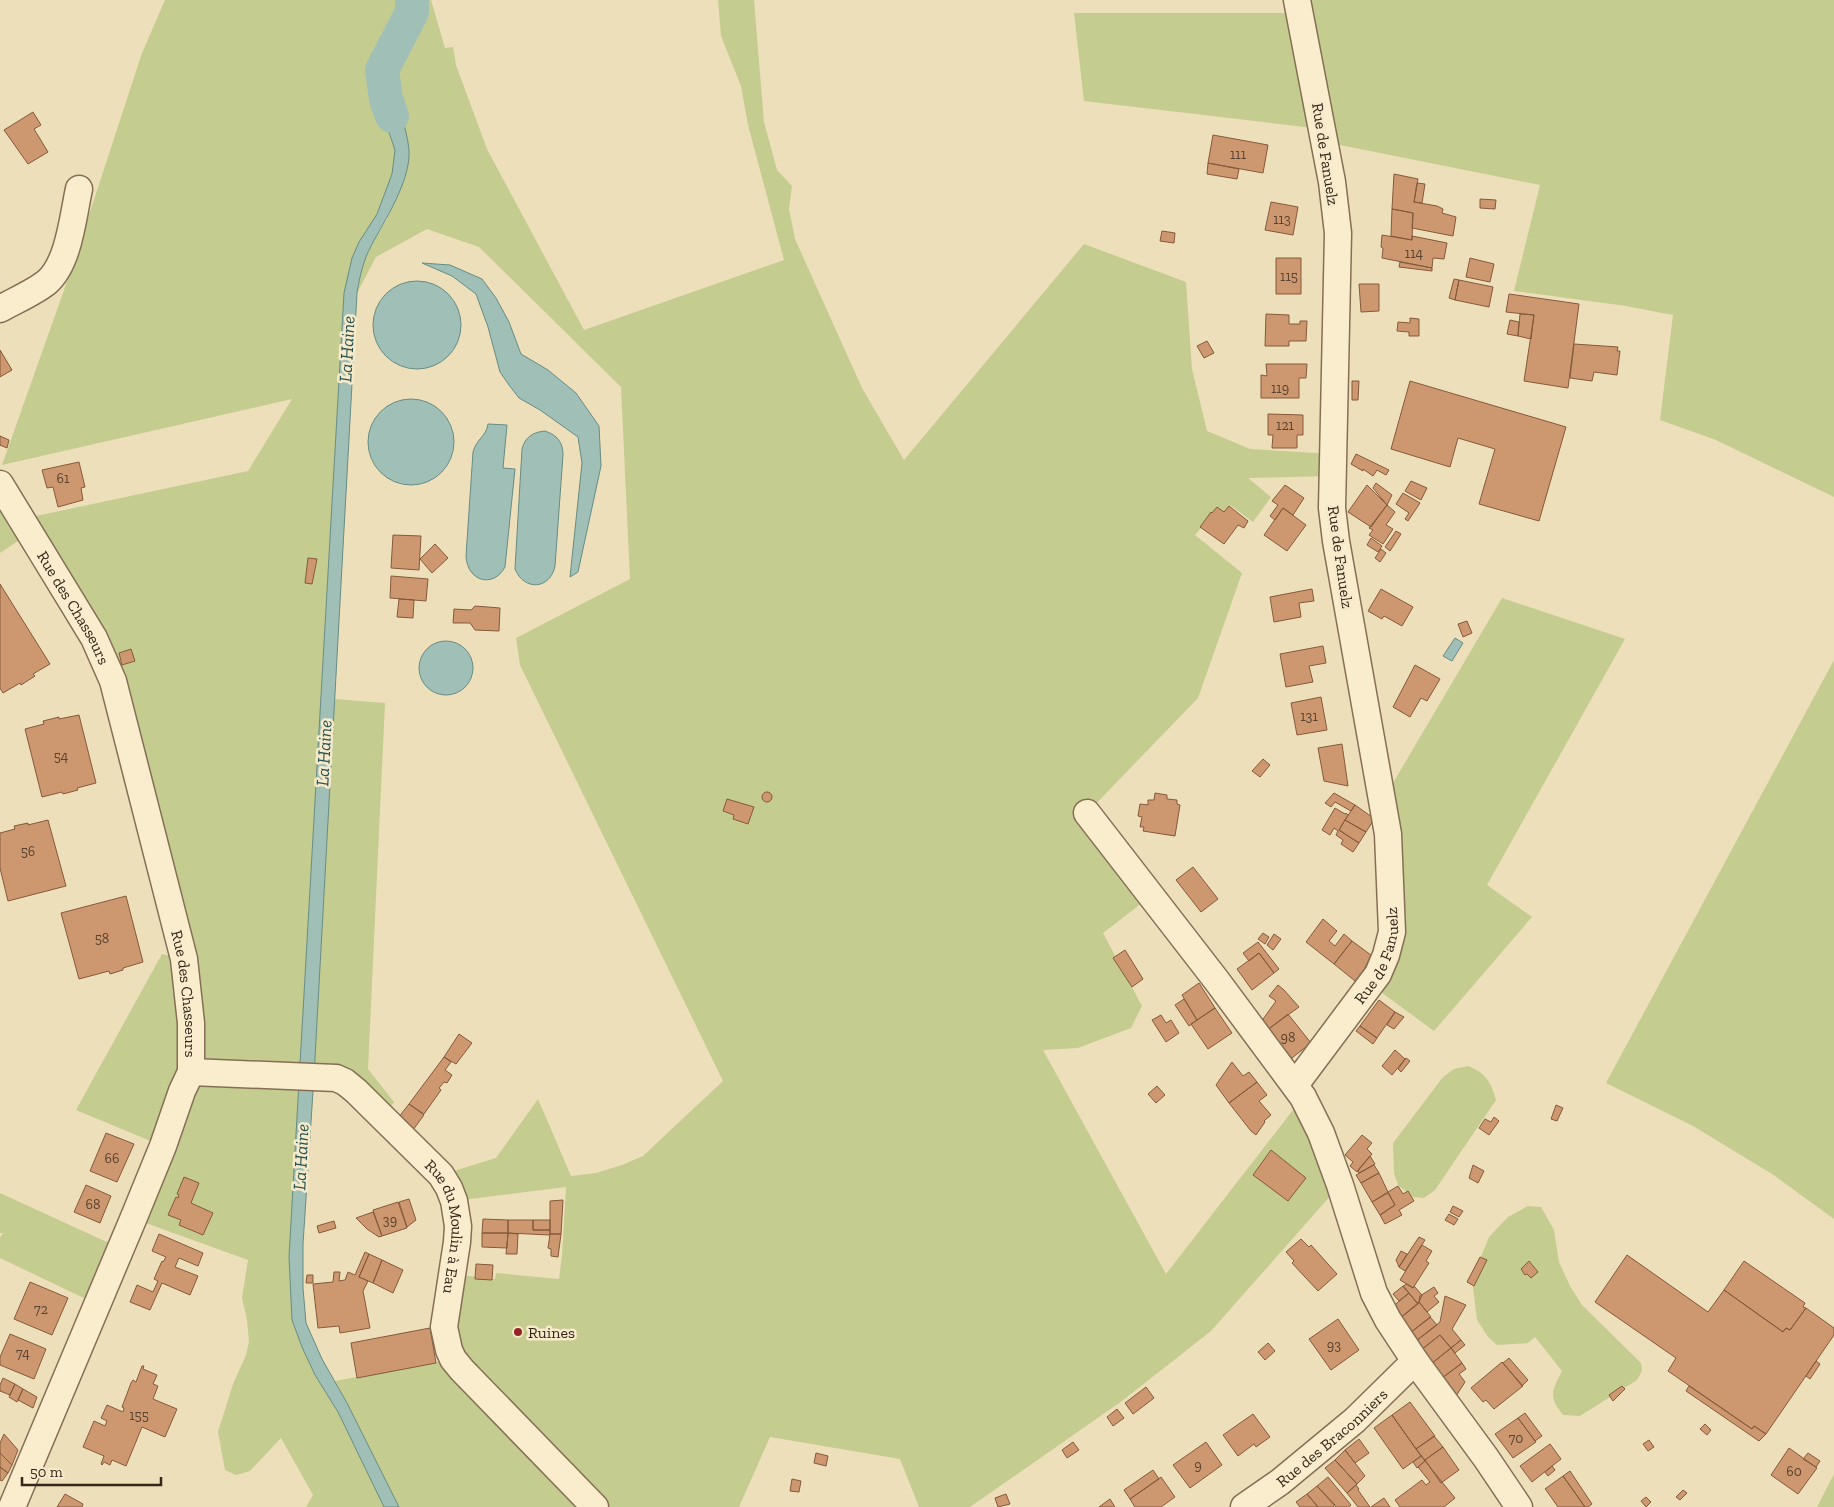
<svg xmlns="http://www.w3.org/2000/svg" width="1834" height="1507" font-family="'Zilla Slab',serif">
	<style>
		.green { fill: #c4cc90; fill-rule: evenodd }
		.water { fill: #a0bfb6; stroke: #678c83 }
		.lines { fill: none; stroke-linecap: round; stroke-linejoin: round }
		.river { stroke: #a0bfb6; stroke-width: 34 }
		.building { fill: #cd9870; stroke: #85593b }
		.minor-casing { stroke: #856f55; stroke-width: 29 }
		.minor { stroke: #f9edce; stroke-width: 26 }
		.poi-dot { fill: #952524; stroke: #f6eacb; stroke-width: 2 }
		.labels { text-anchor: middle; stroke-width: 5; stroke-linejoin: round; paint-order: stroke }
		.number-label { font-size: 14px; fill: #5a4330 }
		.street-label { font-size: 16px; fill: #34271a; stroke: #f6eacb }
		.poi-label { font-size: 16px; fill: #34271a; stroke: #f6eacb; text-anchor: start }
		.water-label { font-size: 18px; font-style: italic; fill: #295452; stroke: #f6eacb }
	</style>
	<rect width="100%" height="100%" fill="#eedfbb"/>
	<path class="green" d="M165 0H431L445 48 453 47 456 65 487 149 584 330 784 260 748 125 741 86 721 36 718 0H754L764 122 777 170 792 186 789 209 795 239 862 388 904 460 1084 244 1186 282 1192 369 1207 431 1250 449 1333 454 1332 476 1248 478 1271 497 1253 522 1230 505 1221 517 1214 512 1195 535 1242 573 1198 698 1087 813 1151 896 1103 933 1142 1006 1131 1028 1078 1048 1043 1050 1166 1274 1303 1097 1340 1185 1211 1331 1122 1401 970 1507H919L900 1459 770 1437 739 1507H306L313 1495 281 1438 250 1471 236 1475 225 1470 218 1432 233 1384 246 1355 249 1342 247 1320 242 1298 248 1260 143 1222 186 1120 194 1097 153 1142 76 1110 162 954 183 959 113 681 30 533 0 553V497L22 519 248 471 292 399 2 465 69 276 142 53ZM378 69 388 72 409 150 406 174 387 219 371 246 362 266 357 293 376 257 427 229 479 247 621 387 630 579 516 638 520 665 723 1081 643 1156 622 1165 596 1173 571 1176 538 1099 496 1158 441 1175 454 1201 566 1187 562 1255 559 1279 496 1273 495 1279 452 1274 453 1359 335 1381 347 1403 338 1412 315 1375 289 1257 344 293 359 242 377 214 392 174 395 150 380 106 374 83Z
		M1297 0H1834V497L1716 440 1660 420 1673 315 1626 306 1514 291 1540 185 1325 142 1322 129 1084 101 1074 13H1299Z
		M1502 598 1625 639 1487 885 1532 917 1434 1031 1370 984 1378 974 1383 800Z
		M1834 660V1219L1772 1174 1693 1126 1606 1083Z
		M334 699 385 703 368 1069 394 1102 382 1117 314 1076Z
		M1468 1066C1486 1073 1491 1082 1496 1100L1435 1190 1424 1198 1413 1197 1398 1185 1394 1173 1393 1143 1443 1077 1454 1069Z
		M0 1193 109 1243 88 1300 0 1258V1238L3 1233H0Z
		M1528 1206 1541 1207 1554 1230 1559 1262 1570 1286 1582 1305 1641 1363 1642 1371 1637 1380 1580 1416 1563 1415C1548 1396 1552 1391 1562 1371L1535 1337 1528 1343 1497 1345 1488 1337 1477 1320 1472 1279 1489 1237 1508 1217Z
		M1834 1474V1507H1817Z"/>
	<path class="water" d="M377 69 388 72C394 95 407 127 409 150 411 180 385 220 371 246 363 261 360 276 357 293L314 1076 303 1244V1288L306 1323 322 1359 347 1403 399 1507H384L338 1412 315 1375 302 1347 292 1320 289 1257 344 293 352 258 359 242 377 214 392 174 395 150 380 106 374 83Z
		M422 263 450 265 482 279 496 298 509 322 521 354 548 370 576 393 599 426 601 466 578 572 570 577 582 463 578 437 540 410 519 398 509 385 500 372 488 327 476 294 452 276Z
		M373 325a44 44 0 1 1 88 0a44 44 0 1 1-88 0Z
		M368 442a43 43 0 1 1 86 0a43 43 0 1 1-86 0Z
		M488 424 507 425 503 468 515 469 505 567C493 589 467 581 466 556L473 452C477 438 486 437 488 424Z
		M545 431C557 435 563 442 563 455L555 566C550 590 524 591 515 569L522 449C525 437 533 432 545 431Z
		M1455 638 1463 643 1452 661 1443 656Z
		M419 668a27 27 0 1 1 54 0a27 27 0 1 1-54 0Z"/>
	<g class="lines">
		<path class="river" d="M392 116 386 99 382 70 412 12V0"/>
	</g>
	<path class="building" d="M33 112 41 125 34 129 48 152 28 164 4 130Z
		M1213 135 1268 145 1263 173 1208 163Z
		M1208 163 1239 169 1237 179 1207 174Z
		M1394 174 1418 179 1414 202 1437 206 1443 209 1442 213 1456 217 1453 236 1412 228 1413 213 1392 209Z
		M1417 183 1425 184 1422 203 1414 202Z
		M1480 199 1496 200 1495 209 1480 208Z
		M1271 202 1298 207 1293 235 1265 230Z
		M1392 209 1413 213 1412 240 1391 236Z
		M1162 231 1175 233 1174 243 1160 241Z
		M1382 235 1412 240V236L1447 243 1444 259 1433 258 1432 268 1382 258 1383 248 1381 247Z
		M1276 258H1301V294H1276Z
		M1470 258 1494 264 1490 282 1466 277Z
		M1400 262 1432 268V271L1399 267Z
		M1454 279 1459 280 1455 300 1449 298Z
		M1459 280 1493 287 1489 307 1455 300Z
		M1359 284H1379V311L1361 312Z
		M1509 294 1579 304 1568 388 1524 381 1534 315 1506 312Z
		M1266 314 1289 315V324H1300V321H1307L1306 341H1289V346H1265Z
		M1520 314 1534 315 1531 339 1518 336Z
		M1410 318 1419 319V336H1409V332L1397 331 1398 322 1410 323Z
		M1510 320 1519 322 1518 336 1507 334Z
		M1207 341 1214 353 1204 358 1197 346Z
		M1574 344 1618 347 1617 351H1620L1617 375 1594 372 1592 381 1570 378Z
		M0 350 12 370 0 377Z
		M1266 364H1307L1306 378H1299V398H1261V375L1267 376Z
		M1352 381H1359L1358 400H1352Z
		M1410 381 1566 427 1539 521 1479 504 1495 449 1458 438 1450 467 1391 449Z
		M1268 414 1303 415V435H1297V448H1272L1273 435H1268Z
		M0 436 9 440 7 448 0 445Z
		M1356 454 1389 470 1386 475 1377 470 1373 476 1363 469V471L1351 464Z
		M79 462 85 487 81 488 83 500 58 507 53 487 47 488 42 470Z
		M1411 481 1427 488 1421 500 1405 491Z
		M1376 483 1392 495 1387 505 1373 488Z
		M1285 485 1304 498 1293 515 1283 508 1275 520 1270 516 1278 505 1272 501Z
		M1367 485 1387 505 1371 527 1348 512Z
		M1403 493 1420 503 1408 521 1405 519 1409 513 1396 504Z
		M1387 505 1395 512 1386 525 1393 529 1383 544 1369 535 1373 530 1369 528Z
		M1229 506 1248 521 1244 528 1238 525 1224 544 1200 527 1211 512 1212 513 1217 507 1224 512Z
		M1283 508 1306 525 1287 551 1264 535Z
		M1396 531 1401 534 1390 551 1385 547Z
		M393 535 421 536 419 570 391 568Z
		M1371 538 1382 546 1378 552 1367 545Z
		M435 544 448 558 432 573 420 559Z
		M1381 549 1386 553 1380 562 1375 558Z
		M308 558 317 559 312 584 305 583Z
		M391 576 428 579 426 601 390 598Z
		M0 584 50 664 33 674 35 676 21 685 20 683 3 693 0 688Z
		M1312 589 1314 601 1299 603 1301 617 1274 622 1270 597Z
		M1381 589 1413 607 1402 626 1384 616 1382 619 1368 611Z
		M399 599 414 600 413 618 397 617Z
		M475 606 500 608 499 631 475 630 470 623H453L454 609 471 610Z
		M1467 621 1472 633 1463 637 1458 624Z
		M1323 646 1326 663 1309 666 1313 682 1286 687 1280 654Z
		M131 649 135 661 122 665 119 653Z
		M1415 665 1440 679 1427 701 1421 698 1410 717 1393 707Z
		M1321 697 1327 730 1297 735 1291 703Z
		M79 715 96 783 77 788 78 790 63 794 62 792 42 797 25 729 44 724 43 721 59 717V719Z
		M1342 744 1348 786 1324 781 1318 748Z
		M1263 759 1270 765 1260 777 1252 771Z
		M762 797a5 5 0 1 1 10 0a5 5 0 1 1-10 0Z
		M1155 793 1167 795V799L1177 800V804L1180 805 1175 836 1143 831 1144 827H1140L1142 817 1138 816 1140 804 1148 805V800H1154Z
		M1334 793 1355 805 1351 811 1335 802 1331 807 1325 803Z
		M727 799 754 807 748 824 733 819 734 815 723 811Z
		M1355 805 1372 817 1373 821 1366 832 1345 820Z
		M1335 808 1345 814 1346 813 1348 815 1339 830 1359 843 1353 852 1341 844 1343 840 1336 835 1338 831 1334 828 1330 835 1322 830Z
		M48 820 66 886 8 901 0 868V833L15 829 14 826 28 823V825Z
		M1345 820 1366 832 1359 843 1339 830Z
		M1193 867 1218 899 1201 912 1176 880Z
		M126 896 143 962 123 968V970L110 974 109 971 79 979 61 913Z
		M1323 919 1337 931 1329 941 1335 946 1344 934 1352 941 1334 964 1306 942Z
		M1263 933 1269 937 1265 944 1258 939Z
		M1274 934 1281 939 1273 950 1267 945Z
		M1352 941 1371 955 1364 970 1355 981 1334 964Z
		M1258 942 1279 969 1274 973 1259 953 1249 961 1243 953Z
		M1125 950 1143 979 1132 987 1113 958Z
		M1259 953 1274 973 1252 990 1237 969Z
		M1199 983 1215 1008 1197 1020 1182 995Z
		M1278 985 1284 990 1299 1007 1267 1030 1261 1022 1276 1001 1269 996Z
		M1184 999 1197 1020 1189 1026 1175 1005Z
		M1379 1000 1395 1012 1377 1038 1360 1026Z
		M1215 1008 1232 1033 1208 1049 1191 1024Z
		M1395 1012 1404 1017 1394 1029 1387 1025Z
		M1288 1014 1311 1043 1288 1061 1265 1032Z
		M1161 1015 1166 1023 1171 1020 1179 1033 1166 1042 1152 1020Z
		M1360 1026 1377 1038 1373 1044 1356 1031Z
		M459 1034 472 1043 456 1064 444 1057Z
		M1395 1050 1405 1059 1392 1075 1382 1066Z
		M444 1057 451 1062 445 1070 452 1075 447 1083 444 1082 439 1088 441 1090 424 1114 409 1104Z
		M1406 1058 1410 1061 1401 1072 1398 1069Z
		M1232 1062 1243 1076 1249 1072 1257 1082 1229 1103 1216 1085Z
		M1257 1082 1267 1095 1259 1101 1271 1115 1264 1121 1265 1122 1256 1135 1251 1131 1229 1103Z
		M1157 1086 1165 1095 1156 1103 1148 1094Z
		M409 1104 424 1115 413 1130 398 1118Z
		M1556 1105 1563 1108 1557 1121 1551 1119Z
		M1494 1117 1499 1121 1489 1135 1479 1128 1485 1119 1491 1122Z
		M106 1133 134 1144 117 1182 90 1171Z
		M1362 1135 1372 1143 1367 1149 1372 1154 1357 1172 1350 1166 1353 1162 1345 1155Z
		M1271 1150 1306 1178 1288 1201 1253 1175Z
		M1370 1156 1375 1164 1359 1173 1358 1170Z
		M1374 1165 1379 1173 1361 1183 1356 1175Z
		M1473 1165 1484 1171 1478 1183 1469 1178Z
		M1379 1173 1388 1192 1372 1202 1361 1183Z
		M184 1177 199 1183 191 1203 213 1213 203 1235 179 1225 181 1220 168 1215 176 1197 178 1198 179 1195 177 1194Z
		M86 1185 111 1196 100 1223 74 1212Z
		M1398 1186 1403 1194 1408 1191 1414 1201 1399 1210 1402 1215 1385 1224 1380 1215 1395 1205 1388 1192Z
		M1388 1193 1395 1205 1380 1215 1372 1202Z
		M409 1199 416 1220 407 1227 399 1202Z
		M563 1200 561 1234H550V1201Z
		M398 1202 407 1228 382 1236 373 1210Z
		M1453 1206 1463 1211 1459 1217 1450 1212Z
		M373 1212 382 1236 379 1237 367 1229 356 1218Z
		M1449 1214 1458 1219 1454 1225 1445 1220Z
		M483 1219 508 1220V1233H482Z
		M508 1220H533V1230H550V1235L508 1233Z
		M533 1220H550V1230H533Z
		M334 1221 336 1228 319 1233 317 1226Z
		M482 1233H508L507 1248 482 1247Z
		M508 1233 518 1234 517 1254H506Z
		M159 1234 203 1253 198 1266 179 1258 175 1267 198 1276 190 1295 162 1283 150 1310 130 1302 137 1285 153 1292 158 1281 154 1279 162 1261 163 1262 166 1257 152 1251Z
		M550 1234H561L558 1257 551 1256V1249L548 1248Z
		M1419 1237 1425 1240 1405 1271 1399 1267Z
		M1301 1239 1309 1247 1311 1245 1337 1274 1318 1291 1292 1263 1294 1261 1286 1252Z
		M1422 1245 1432 1251 1426 1261 1429 1263 1413 1288 1400 1280Z
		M1401 1251 1407 1254 1399 1267 1396 1260Z
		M365 1252 369 1254 359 1277 368 1281 363 1291 370 1328 340 1333 339 1326 318 1328 313 1284 333 1282 334 1272H340L339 1281 345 1280 348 1272 355 1275Z
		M369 1254 382 1260 373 1283 359 1277Z
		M1627 1255 1708 1312 1724 1290 1783 1332 1786 1328 1790 1330 1806 1308 1834 1328V1335L1766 1434 1754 1426 1752 1429 1668 1371 1676 1358 1595 1302Z
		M1480 1257 1487 1260 1474 1286 1467 1282Z
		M382 1260 403 1270 393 1293 373 1283Z
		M1529 1261 1538 1272 1531 1278 1527 1274 1525 1275 1521 1269Z
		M1744 1261 1805 1303 1803 1307 1806 1308 1790 1330 1786 1328 1783 1332 1724 1290Z
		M476 1264 493 1265 492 1280 475 1279Z
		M307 1275H313V1283H306Z
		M30 1282 68 1298 52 1335 14 1319Z
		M1407 1284 1413 1288 1414 1286 1422 1295 1418 1304 1403 1286Z
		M1403 1286 1409 1293 1399 1301 1393 1294Z
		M1434 1287 1438 1293 1434 1296 1439 1302 1427 1312 1419 1302 1420 1296Z
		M1409 1293 1418 1304 1399 1319 1391 1308Z
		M1445 1296 1466 1305 1452 1329 1461 1340 1451 1348 1440 1335 1422 1349 1416 1341 1440 1322Z
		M1419 1302 1431 1317 1410 1333 1399 1319Z
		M1430 1317 1437 1325 1416 1341 1410 1333Z
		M1338 1319 1359 1350 1331 1370 1309 1339Z
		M430 1328 436 1363 357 1378 351 1343Z
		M10 1334 46 1349 34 1379 0 1365V1357Z
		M1440 1335 1451 1348 1431 1364 1420 1351Z
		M1461 1340 1465 1345 1455 1353 1451 1348Z
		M1268 1343 1275 1351 1265 1360 1258 1352Z
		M1451 1348 1462 1363 1442 1378 1431 1364Z
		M1509 1358 1528 1380 1522 1386 1503 1363Z
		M1816 1361 1820 1364 1810 1379 1806 1376Z
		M1502 1362 1523 1386 1494 1409 1486 1400 1483 1402 1471 1388Z
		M1462 1363 1466 1369 1459 1374 1465 1382 1456 1396 1442 1378Z
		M142 1366H144L143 1369 157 1375 153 1384 158 1386 153 1399 177 1409 165 1437 142 1427 126 1466 112 1460 110 1465 104 1462 102 1465 101 1464 104 1456 83 1447 94 1421 105 1426 107 1421 101 1418 107 1405 123 1412 124 1408 122 1407 131 1383 133 1380 136 1382Z
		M3 1378 15 1384 10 1395 0 1391V1385Z
		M15 1384 23 1389 17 1402 9 1397Z
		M1622 1386 1625 1389 1613 1401 1609 1395Z
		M1689 1386 1752 1429 1754 1426 1766 1434 1759 1441 1686 1391Z
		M1146 1387 1154 1398 1133 1414 1125 1403Z
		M23 1389 37 1397 33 1408 18 1400Z
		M1410 1402 1435 1436 1416 1449 1392 1415Z
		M1117 1409 1124 1418 1113 1426 1107 1417Z
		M1525 1413 1542 1436 1535 1441 1518 1418Z
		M1253 1414 1270 1437 1256 1447 1254 1444 1238 1456 1223 1435Z
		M1392 1415 1421 1456 1403 1469 1374 1428Z
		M1518 1418 1536 1442 1513 1458 1495 1434Z
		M1705 1424 1711 1430 1707 1435 1700 1429Z
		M4 1434 18 1450 12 1465 0 1453V1443Z
		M1434 1436 1443 1447 1425 1460 1416 1449Z
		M1359 1439 1369 1453 1355 1463 1345 1450Z
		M1649 1440 1654 1447 1648 1451 1643 1444Z
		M1073 1442 1079 1450 1067 1458 1062 1450Z
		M1206 1442 1222 1465 1190 1488 1173 1465Z
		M1550 1444 1561 1459 1532 1482 1520 1466Z
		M1443 1447 1459 1470 1441 1483 1425 1460Z
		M1789 1448 1817 1468 1798 1494 1771 1475Z
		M1345 1450 1365 1476 1357 1484 1335 1460Z
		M0 1453 12 1465 8 1473 0 1467Z
		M816 1453 828 1456 826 1466 814 1463Z
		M1808 1453 1820 1461 1816 1467 1803 1459Z
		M1421 1456 1425 1461 1417 1468 1413 1462Z
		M1335 1460 1357 1484 1347 1493 1325 1468Z
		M1425 1461 1455 1498 1444 1507H1400L1395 1500 1422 1480 1426 1485 1430 1482 1418 1467Z
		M1552 1466 1555 1470 1548 1476 1545 1472Z
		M0 1467 8 1473 2 1481 0 1480Z
		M1153 1470 1159 1479 1130 1499 1124 1490Z
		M1570 1471 1592 1504 1588 1507H1585L1563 1476Z
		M1563 1476 1585 1507H1558L1546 1490 1545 1489Z
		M1161 1477 1175 1497 1161 1507H1135L1130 1499Z
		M1328 1477 1351 1505 1349 1507H1336L1317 1486Z
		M792 1479 801 1481 799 1492 790 1491Z
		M1356 1485 1359 1489 1358 1490 1370 1507H1358L1347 1493Z
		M1317 1486 1335 1505 1333 1507H1318L1307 1494Z
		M1683 1490 1687 1493 1680 1500 1676 1497Z
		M65 1494 83 1504 82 1507H57Z
		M1006 1494 1010 1504 998 1507 995 1498Z
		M1307 1494 1318 1507H1300L1296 1502Z
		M1646 1497 1651 1502 1646 1507 1641 1501Z
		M1384 1498 1390 1507H1371Z
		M1110 1499 1115 1507H1099Z"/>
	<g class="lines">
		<defs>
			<g id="minor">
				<path d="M0 309C14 301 35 292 47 282 69 263 73 216 79 189"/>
				<path id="s1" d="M0 484 94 638 113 681 184 959 191 1023V1072L182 1091 163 1146 134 1217 12 1507"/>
				<path d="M1087 813 1217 981 1303 1097 1321 1133 1340 1185 1374 1293 1388 1320 1415 1361 1486 1458 1519 1507"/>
				<path id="s2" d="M191 1072 336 1078 345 1082 356 1091 441 1175 449 1188 454 1201 458 1226 457 1242 444 1327 449 1350 453 1359 462 1370 595 1507"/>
				<path id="s3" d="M1295 1085 1378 974 1386 955 1392 932 1388 834 1336 541 1332 508 1338 233 1332 182 1297 0"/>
				<path id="s4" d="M1244 1507 1280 1482 1355 1420 1415 1361"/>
			</g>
		</defs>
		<use href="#minor" class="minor-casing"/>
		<use href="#minor" class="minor"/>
	</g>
	<circle class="poi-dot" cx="518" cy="1332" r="5"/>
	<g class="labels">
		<g class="number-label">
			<text x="1238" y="159">111</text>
			<text x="1282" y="224">113</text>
			<text x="1414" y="258">114</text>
			<text x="1289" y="281">115</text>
			<text x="1280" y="393">119</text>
			<text x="1285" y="430">121</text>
			<text x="63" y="483">61</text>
			<text x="1309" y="721">131</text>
			<text x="61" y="761">54</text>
			<text x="28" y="856">56</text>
			<text x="102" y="943">58</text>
			<text x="1288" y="1042">98</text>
			<text x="112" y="1163">66</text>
			<text x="93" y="1209">68</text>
			<text x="390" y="1225">39</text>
			<text x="41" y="1314">72</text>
			<text x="1334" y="1350">93</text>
			<text x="23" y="1358">74</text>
			<text x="139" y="1420">155</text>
			<text x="1516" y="1443">70</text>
			<text x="1198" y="1470">9</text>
			<text x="1794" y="1476">60</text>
		</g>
		<g class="street-label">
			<text transform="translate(1326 154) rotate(81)" y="6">Rue de Fanuelz</text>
			<text transform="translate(1341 557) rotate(82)" y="6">Rue de Fanuelz</text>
			<text dy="6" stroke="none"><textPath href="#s1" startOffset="144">Rue des Chasseurs</textPath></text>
			<text dy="6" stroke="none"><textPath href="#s3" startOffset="156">Rue de Fanuelz</textPath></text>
			<text dy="6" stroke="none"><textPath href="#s1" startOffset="549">Rue des Chasseurs</textPath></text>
			<text dy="6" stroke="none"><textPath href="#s2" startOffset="341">Rue du Moulin à Eau</textPath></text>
			<text dy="6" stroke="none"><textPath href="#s4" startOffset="112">Rue des Braconniers</textPath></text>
		</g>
		<g class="poi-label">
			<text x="528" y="1338">Ruines</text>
		</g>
		<g class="water-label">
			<text transform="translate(347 349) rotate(-87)" y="6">La Haine</text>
			<text transform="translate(324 753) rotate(-87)" y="6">La Haine</text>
			<text transform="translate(301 1157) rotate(-87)" y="6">La Haine</text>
		</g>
	</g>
	<path d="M22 1477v8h139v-8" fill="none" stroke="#34271a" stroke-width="2.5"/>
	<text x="30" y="1477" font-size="15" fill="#34271a" stroke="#f6eacb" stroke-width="4" paint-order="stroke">50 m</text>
</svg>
